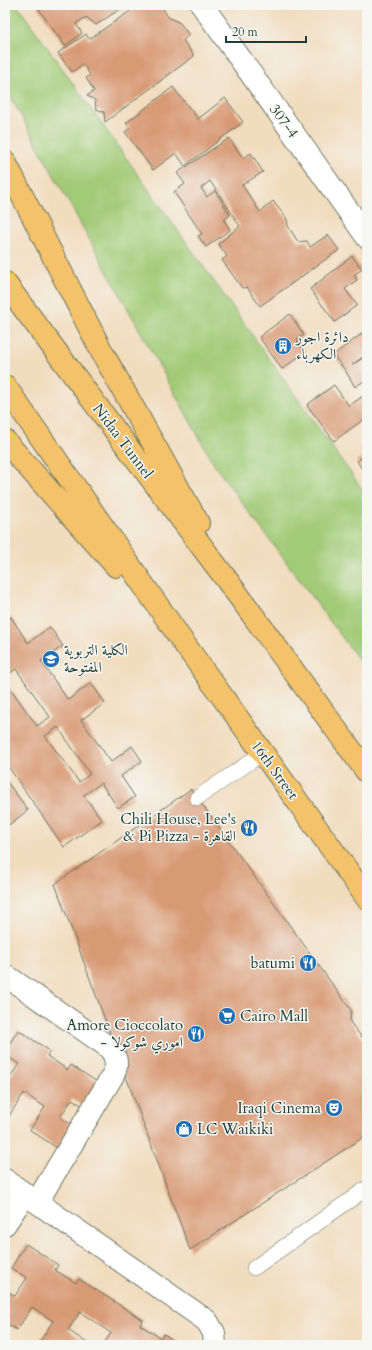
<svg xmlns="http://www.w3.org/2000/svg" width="372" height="1350" font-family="Cardo,Amiri,serif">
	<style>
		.green { fill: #a2cb77; stroke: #608456 }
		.building { fill: #d89a74; fill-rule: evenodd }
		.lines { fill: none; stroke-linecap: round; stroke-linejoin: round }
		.service-casing { stroke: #687564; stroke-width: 16 }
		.minor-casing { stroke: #687564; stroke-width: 24 }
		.primary-casing { stroke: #687564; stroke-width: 24 }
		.service { stroke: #fff; stroke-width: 15 }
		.minor { stroke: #fff; stroke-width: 22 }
		.primary { stroke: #f3c26a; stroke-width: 22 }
		.labels { text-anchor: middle; stroke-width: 3; stroke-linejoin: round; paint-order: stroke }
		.street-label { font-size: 15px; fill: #1f3d34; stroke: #f6f6f2 }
		.poi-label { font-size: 15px; fill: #1f3d34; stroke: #f6f6f2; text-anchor: start }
	</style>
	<rect width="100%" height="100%" fill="#f6f6f2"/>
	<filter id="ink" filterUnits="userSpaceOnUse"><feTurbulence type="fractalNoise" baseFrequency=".025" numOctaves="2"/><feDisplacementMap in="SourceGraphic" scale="8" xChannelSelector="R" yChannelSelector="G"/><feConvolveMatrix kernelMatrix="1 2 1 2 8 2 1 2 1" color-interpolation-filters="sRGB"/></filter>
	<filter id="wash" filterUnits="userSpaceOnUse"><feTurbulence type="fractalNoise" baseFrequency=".012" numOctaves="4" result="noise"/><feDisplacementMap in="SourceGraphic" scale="16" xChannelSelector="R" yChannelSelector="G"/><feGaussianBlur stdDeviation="0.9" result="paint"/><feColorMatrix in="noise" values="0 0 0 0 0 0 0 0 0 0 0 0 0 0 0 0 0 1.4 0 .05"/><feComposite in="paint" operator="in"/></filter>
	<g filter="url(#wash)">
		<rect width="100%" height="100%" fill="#f1dcbe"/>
		<path class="green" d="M5 5H17L367 496V671L215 466 5 87Z"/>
		<g id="blocks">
			<path class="building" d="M36 5H121L123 7 96 25 86 17 76 24 82 33 65 46Z
				M139 5H161L168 17 180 23 189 35 183 40 194 56 105 122 104 112 96 109 95 100 87 96 94 91 86 78 90 75 83 64 72 72 58 53 86 34 89 39Z
				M173 87 198 119 225 98 243 122 185 166 176 153 153 170 125 132 130 128 126 123Z
				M229 138 243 158 251 153 263 172 242 185 260 212 273 201 287 219 288 226 298 242 307 241 310 247 328 235 339 250 260 306 247 287 242 288 222 260 227 256 218 244 240 226 210 181 201 188 207 197 215 191 230 215 224 220 230 230 206 247 198 236 202 234 174 192 185 184 177 173Z
				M352 256 362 269 354 275 357 280 345 289 357 305 335 322 310 289Z
				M290 314 304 335 297 340 305 352 282 369 259 337Z
				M367 330V354L352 365 367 355V379L355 387 345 370 333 355Z
				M334 385 349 406 367 393V417L334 441 307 405Z
				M367 443V477L357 461 367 454 361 447Z
				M11 617 28 643 50 627 63 646 41 661 68 700 91 683 105 703 81 720 111 762 132 746 142 761 121 776 135 797 118 808 101 783 84 795 102 820 64 847 5 762V681L37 726 50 717 16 669 5 677V663L9 660 5 654V621ZM58 727 90 774 79 782 45 736Z
				M5 779 28 810 9 825 5 819Z
				M191 789 351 1010 350 1022 367 1044V1135L190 1250 55 884Z
				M18 1030 50 1051 47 1056 68 1070 71 1065 102 1085 87 1109 72 1099 60 1117 75 1127 60 1150 30 1130 45 1107 24 1093 9 1116 5 1114V1081L7 1082 19 1064 5 1055V1051Z
				M26 1244 58 1265 55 1270 76 1283 79 1279 143 1320 140 1325 161 1338 164 1334 181 1345H103L111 1333 80 1312 68 1330 90 1345H40L38 1344 53 1321 32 1307 17 1330 5 1323V1289L15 1296 27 1278 11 1268Z"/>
		</g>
	</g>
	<g filter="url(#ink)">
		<use href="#blocks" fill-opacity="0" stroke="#687564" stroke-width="1"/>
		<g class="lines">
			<defs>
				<path id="service" d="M197 798 263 753
					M254 1268 367 1188"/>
				<path id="minor" d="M202 5 367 237
					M5 975 107 1046C116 1054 119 1064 113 1075L37 1202
					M5 1180 207 1321 214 1333 215 1345
					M5 1224 25 1194"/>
				<path id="primary" d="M5 162 103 354 198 523
					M5 283 241 599 367 772
					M5 386 183 642 367 898
					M5 441 116 566"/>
			</defs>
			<use href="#service" class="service-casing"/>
			<use href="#minor" class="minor-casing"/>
			<use href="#primary" class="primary-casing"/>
			<use href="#service" class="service"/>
			<use href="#minor" class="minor"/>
			<use href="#primary" class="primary"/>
		</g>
	</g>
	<defs>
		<symbol id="building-disc" viewBox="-11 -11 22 22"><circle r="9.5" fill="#1f6fb2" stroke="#f6f6f2"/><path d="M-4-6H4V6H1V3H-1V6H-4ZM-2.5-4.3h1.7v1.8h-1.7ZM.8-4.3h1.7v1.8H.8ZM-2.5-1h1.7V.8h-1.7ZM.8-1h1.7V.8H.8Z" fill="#fff"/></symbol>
		<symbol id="university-disc" viewBox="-11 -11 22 22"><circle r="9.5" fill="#1f6fb2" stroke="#f6f6f2"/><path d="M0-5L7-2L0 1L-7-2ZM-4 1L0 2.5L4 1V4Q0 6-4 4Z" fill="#fff"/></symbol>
		<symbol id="restaurant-disc" viewBox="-11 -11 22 22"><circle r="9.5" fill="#1f6fb2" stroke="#f6f6f2"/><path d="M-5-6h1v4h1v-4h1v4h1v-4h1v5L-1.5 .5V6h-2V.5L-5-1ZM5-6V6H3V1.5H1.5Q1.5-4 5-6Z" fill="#fff"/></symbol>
		<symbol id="supermarket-disc" viewBox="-11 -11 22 22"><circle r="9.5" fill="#1f6fb2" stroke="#f6f6f2"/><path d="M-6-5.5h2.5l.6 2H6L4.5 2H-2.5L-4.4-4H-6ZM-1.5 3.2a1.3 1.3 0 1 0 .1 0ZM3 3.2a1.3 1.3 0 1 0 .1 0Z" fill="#fff"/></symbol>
		<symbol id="theatre-disc" viewBox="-11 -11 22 22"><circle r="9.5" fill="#1f6fb2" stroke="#f6f6f2"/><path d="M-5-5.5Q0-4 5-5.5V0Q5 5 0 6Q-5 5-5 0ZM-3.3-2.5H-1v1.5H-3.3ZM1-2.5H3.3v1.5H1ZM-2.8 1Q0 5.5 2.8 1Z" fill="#fff"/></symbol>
		<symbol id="shop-disc" viewBox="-11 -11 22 22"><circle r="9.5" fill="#1f6fb2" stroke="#f6f6f2"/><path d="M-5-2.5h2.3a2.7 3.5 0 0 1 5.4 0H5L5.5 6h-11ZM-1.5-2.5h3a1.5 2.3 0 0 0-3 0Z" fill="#fff"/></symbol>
	</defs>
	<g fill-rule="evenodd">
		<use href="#building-disc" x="273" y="336" width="20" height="20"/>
		<use href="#university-disc" x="41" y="649" width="20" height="20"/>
		<use href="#restaurant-disc" x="239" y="818" width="20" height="20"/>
		<use href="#restaurant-disc" x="298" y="953" width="20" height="20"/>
		<use href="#supermarket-disc" x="217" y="1006" width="20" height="20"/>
		<use href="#restaurant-disc" x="186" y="1024" width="20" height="20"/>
		<use href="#theatre-disc" x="324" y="1098" width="20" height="20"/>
		<use href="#shop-disc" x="174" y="1119" width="20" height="20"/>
	</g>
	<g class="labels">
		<g class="street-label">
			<text transform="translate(284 121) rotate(54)" y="5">307-4</text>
			<text transform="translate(123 441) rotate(53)" y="5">Nidaa Tunnel</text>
			<text transform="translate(275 770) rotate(54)" y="5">16th Street</text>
		</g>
		<g class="poi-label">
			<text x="296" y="342">دائرة اجور<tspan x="296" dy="17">الكهرباء</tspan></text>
			<text x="64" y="655">الكلية التربوية<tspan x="64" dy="17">المفتوحة</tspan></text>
			<text x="236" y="824" text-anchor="end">Chili House, Lee's<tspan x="236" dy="17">&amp; Pi Pizza - القاهرة</tspan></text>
			<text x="295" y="968" text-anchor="end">batumi</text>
			<text x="240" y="1021">Cairo Mall</text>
			<text x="183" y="1030" text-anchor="end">Amore Cioccolato<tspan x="183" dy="17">- اموري شوكولا</tspan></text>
			<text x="321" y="1113" text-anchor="end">Iraqi Cinema</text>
			<text x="197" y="1134">LC Waikiki</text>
		</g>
	</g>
	<rect width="372" height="1350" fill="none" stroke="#f6f6f2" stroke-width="20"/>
	<path d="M226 36v6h80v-6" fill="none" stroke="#1f3d34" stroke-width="2"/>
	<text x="232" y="36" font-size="12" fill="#1f3d34" stroke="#f6f6f2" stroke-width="3" paint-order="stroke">20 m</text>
</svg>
